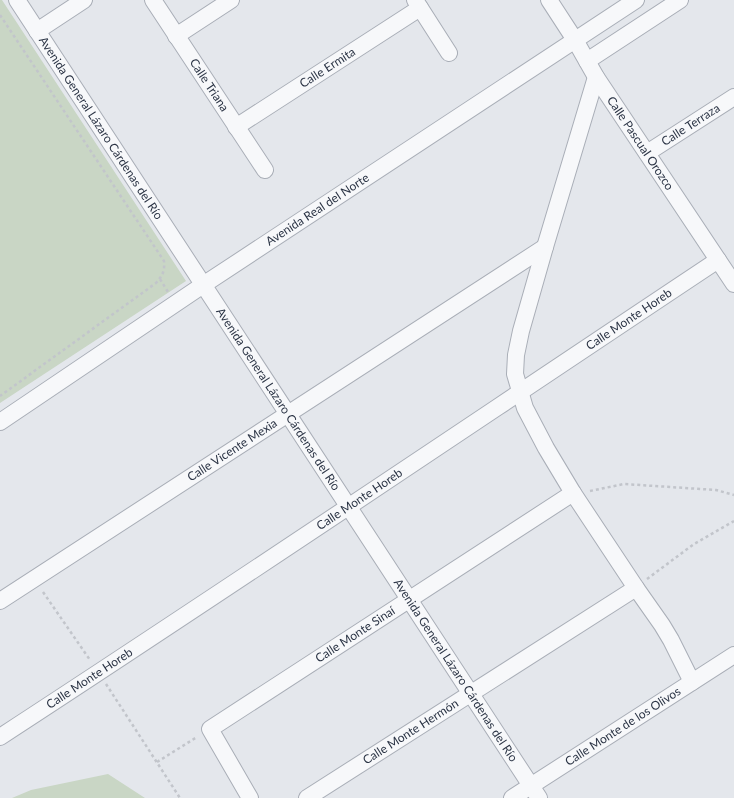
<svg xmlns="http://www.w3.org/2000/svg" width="734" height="798" font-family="Lato,sans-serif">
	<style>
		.green { fill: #c9d6c5 }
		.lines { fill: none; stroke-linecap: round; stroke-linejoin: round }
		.minor-casing { stroke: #a9aeb7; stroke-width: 18 }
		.path { stroke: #c2c5cb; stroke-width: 2.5; stroke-dasharray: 3 3; stroke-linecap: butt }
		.minor { stroke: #f7f8fa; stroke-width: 16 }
		.labels { text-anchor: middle; stroke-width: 3; stroke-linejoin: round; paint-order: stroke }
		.street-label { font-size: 12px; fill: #2b3445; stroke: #f4f6f9 }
	</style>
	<rect width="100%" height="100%" fill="#e4e7ec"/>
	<path class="green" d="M0 0H2L186 281 0 403Z
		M108 774 145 798H12L31 790Z"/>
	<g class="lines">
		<defs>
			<g id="minor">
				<path id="s1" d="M17 0 539 798"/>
				<path id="s2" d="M153 0 265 170"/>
				<path d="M415 0 449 53"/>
				<path id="s3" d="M549 0 575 40 596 77 734 284"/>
				<path d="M37 31 84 0"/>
				<path d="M176 36 231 0"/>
				<path d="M587 61 680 0"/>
				<path d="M596 77 545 247 521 331 516 355 515 374 525 408 546 448 573 493 636 588 662 625 671 640 692 682"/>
				<path id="s4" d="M236 127 420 8"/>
				<path id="s5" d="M647 153 734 97"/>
				<path id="s6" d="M0 422 203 285 636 0"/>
				<path id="s7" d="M0 601 545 247"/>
				<path id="s8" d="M0 737C241 580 479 419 718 260"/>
				<path id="s9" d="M250 798 210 729 573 493"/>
				<path id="s10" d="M307 798 636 588"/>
				<path id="s11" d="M512 798 734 655"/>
			</g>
		</defs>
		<use href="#minor" class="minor-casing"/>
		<path class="path" d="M0 15 164 261C165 272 162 276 156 283L0 396
			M160 279 168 292
			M590 491 624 484 716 490 734 495
			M647 579 694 544 734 521
			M43 592 90 660
			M106 684 180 798
			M157 762 197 737"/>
		<use href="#minor" class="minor"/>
	</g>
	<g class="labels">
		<g class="street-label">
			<text dy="4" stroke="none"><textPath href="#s4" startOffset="109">Calle Ermita</textPath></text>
			<text dy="4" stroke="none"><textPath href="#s2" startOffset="102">Calle Triana</textPath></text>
			<text dy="4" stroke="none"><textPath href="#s5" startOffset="52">Calle Terraza</textPath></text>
			<text dy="4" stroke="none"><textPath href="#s1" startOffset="153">Avenida General Lázaro Cárdenas del Río</textPath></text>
			<text dy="4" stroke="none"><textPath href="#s3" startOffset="170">Calle Pascual Orozco</textPath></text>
			<text dy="4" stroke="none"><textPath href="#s6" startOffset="382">Avenida Real del Norte</textPath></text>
			<text dy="4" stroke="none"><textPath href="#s8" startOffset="755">Calle Monte Horeb</textPath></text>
			<text dy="4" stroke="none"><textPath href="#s1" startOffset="477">Avenida General Lázaro Cárdenas del Río</textPath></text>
			<text dy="4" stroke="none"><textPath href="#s7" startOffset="277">Calle Vicente Mexia</textPath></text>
			<text dy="4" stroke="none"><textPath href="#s8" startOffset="431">Calle Monte Horeb</textPath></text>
			<text dy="4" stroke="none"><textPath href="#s9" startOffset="253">Calle Monte Sinaí</textPath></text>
			<text dy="4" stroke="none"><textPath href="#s1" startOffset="801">Avenida General Lázaro Cárdenas del Río</textPath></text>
			<text dy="4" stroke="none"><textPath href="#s8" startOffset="107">Calle Monte Horeb</textPath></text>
			<text dy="4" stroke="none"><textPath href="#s11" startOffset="132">Calle Monte de los Olivos</textPath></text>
			<text dy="4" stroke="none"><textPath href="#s10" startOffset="123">Calle Monte Hermón</textPath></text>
		</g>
	</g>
</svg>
